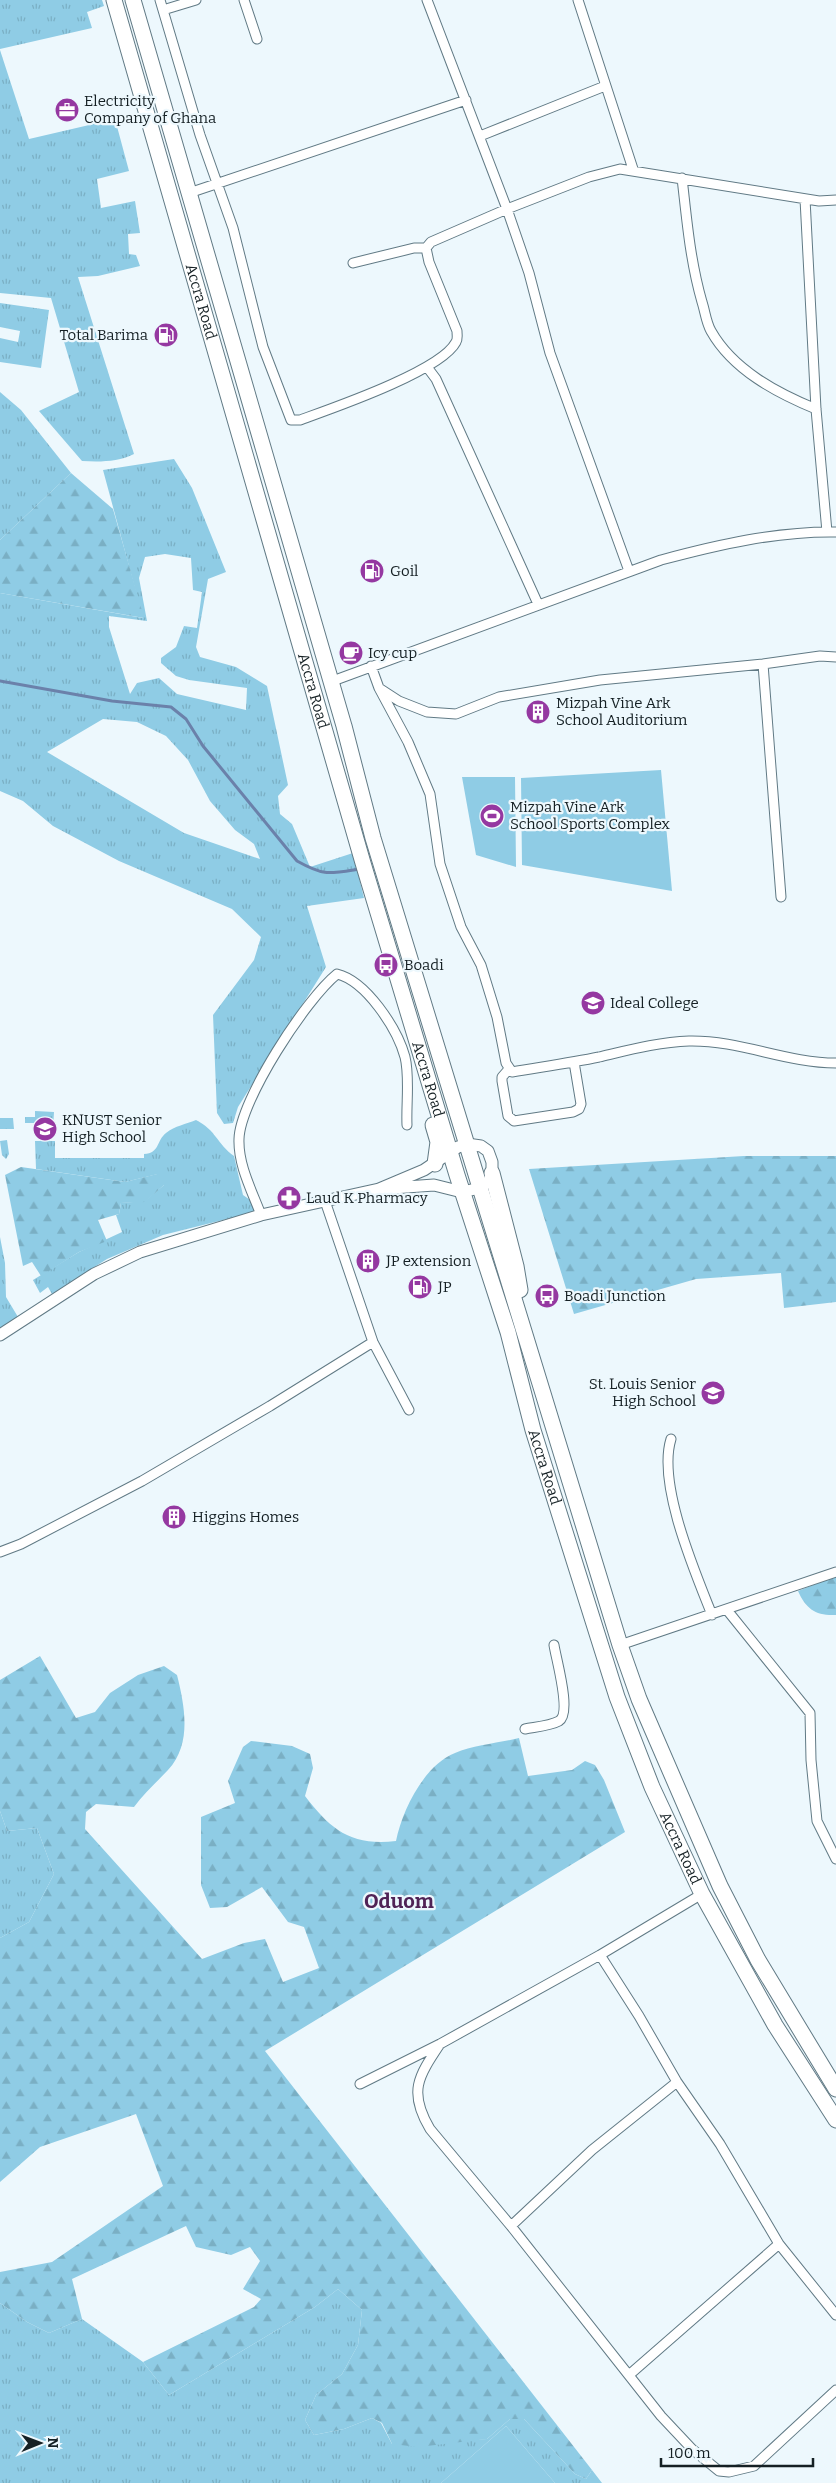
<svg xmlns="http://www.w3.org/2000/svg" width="836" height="2483" font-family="Bitter,serif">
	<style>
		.grass { fill: url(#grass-tufts); fill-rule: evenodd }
		.forest { fill: url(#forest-firs) }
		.pitch { fill: #8fcce5 }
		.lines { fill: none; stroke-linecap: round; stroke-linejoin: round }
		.stream { stroke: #6b81aa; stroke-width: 3 }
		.minor-casing { stroke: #617a85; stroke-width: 11 }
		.tertiary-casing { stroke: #617a85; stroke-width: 13 }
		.trunk-casing { stroke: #617a85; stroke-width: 17 }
		.minor { stroke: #fff; stroke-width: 9 }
		.tertiary { stroke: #fff; stroke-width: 11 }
		.trunk { stroke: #fff; stroke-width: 15 }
		.labels { text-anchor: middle; stroke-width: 4.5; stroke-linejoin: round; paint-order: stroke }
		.poi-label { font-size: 15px; fill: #152024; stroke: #edf8fd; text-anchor: start }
		.street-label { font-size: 15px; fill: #152024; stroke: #edf8fd }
		.district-label { font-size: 20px; font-weight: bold; fill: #502356; stroke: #edf8fd }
	</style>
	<defs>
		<pattern id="grass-tufts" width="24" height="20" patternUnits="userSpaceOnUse" patternTransform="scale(1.25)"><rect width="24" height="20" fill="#8fcce5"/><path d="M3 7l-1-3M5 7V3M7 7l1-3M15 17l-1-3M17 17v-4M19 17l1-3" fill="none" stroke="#7aafc4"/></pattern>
		<pattern id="forest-firs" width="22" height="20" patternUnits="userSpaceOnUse" patternTransform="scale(1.25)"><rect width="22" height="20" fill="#8fcce5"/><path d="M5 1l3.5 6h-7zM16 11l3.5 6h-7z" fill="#7aafc4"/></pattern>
	</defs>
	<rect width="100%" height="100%" fill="#edf8fd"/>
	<path class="grass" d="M0 0H102L104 6 87 12 92 28 0 49Z
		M0 50 29 139 115 119 129 171 97 179 101 208 135 201 140 233 128 234 129 254 136 255 140 266 98 276 78 277 134 454C118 462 100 462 82 461L39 411 79 392 51 298 0 293Z
		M0 303 49 310 41 368 0 362V338L18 342 20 331 0 327Z
		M0 392 21 410 71 473 0 540Z
		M174 459 192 488 226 572 208 579 196 647 200 657 236 667 267 686 288 785 278 796 280 814 292 824 310 867 353 853 364 898 307 906 326 967 238 1107 233 1123 224 1124 217 1113 213 1015 254 960 261 937 232 909 119 861 53 826 23 801 0 791V593L143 618 103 470ZM165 554 191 558 193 590 202 592 197 628 184 626 176 647 161 658V663L176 676 189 680 247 688 246 710 177 694 159 678 137 683 130 694 109 627V616L147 621 139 578 145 557ZM103 719 137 722 166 736 188 760 210 801 235 830 254 844 260 859 184 833 47 752Z
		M35 1111 54 1112 53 1128 35 1129V1123H25V1117H35Z
		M0 1118H13L14 1129H0Z
		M196 1120C216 1130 217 1144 234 1156L243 1195 253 1202 255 1212 163 1235 107 1259 52 1294 48 1287 40 1293 33 1280 79 1252 122 1232 116 1215 119 1214 121 1203 145 1201 164 1185 158 1174 125 1182 36 1169 35 1141H55V1158H144V1154C160 1153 156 1141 166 1133 175 1126 186 1124 196 1120Z
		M7 1140 9 1154 6 1159 2 1155 0 1141Z
		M0 1237 5 1263 6 1297 18 1317 0 1328Z
		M0 1811 7 1831 37 1828 54 1874 29 1922 0 1938Z
		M338 2289 362 2310 358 2345 342 2374 316 2395 305 2420 314 2435 344 2429 372 2418 381 2423 392 2444 487 2439 510 2419H524L575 2474 586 2479 592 2470 602 2483H555L506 2426 441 2483H0V2303L27 2322 49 2333 82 2319 143 2362 169 2395 315 2307Z"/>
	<path class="forest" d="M71 473 113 509 144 618 0 593V540Z
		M744 1156H836V1302L784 1308 781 1273 696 1279 574 1314 529 1169Z
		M21 1167 125 1182 161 1173 166 1179 164 1185 145 1202 121 1203 119 1214 98 1220 107 1241 79 1252 41 1276 32 1262 23 1266 5 1175Z
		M836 1576V1615C816 1616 806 1609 798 1591Z
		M40 1656 76 1718 95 1712 110 1693 138 1675 164 1666 177 1675C185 1707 192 1744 168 1770 156 1783 144 1793 134 1807L96 1804 86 1812 85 1829 202 1959 244 1943 265 1939 283 1982 319 1968 304 1927 288 1922 262 1887 227 1907 210 1908 201 1885V1817L235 1803 228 1781 243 1747 251 1741 292 1746 310 1754 313 1768 305 1796C331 1830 351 1846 396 1841 402 1811 424 1765 455 1753 474 1745 499 1743 519 1738L528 1776 572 1770 585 1761 595 1765 604 1780 625 1832 265 2051 592 2470 586 2479 575 2474 524 2419H510L487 2439 418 2447 392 2444 382 2423 372 2418 344 2429 314 2435 305 2420 316 2395 342 2374 358 2345 362 2310 338 2289 315 2307 169 2395 143 2362 254 2307 261 2299 243 2289 260 2261 250 2247 231 2255 196 2247 186 2226 72 2279 82 2319 49 2333 27 2322 0 2303V2272L52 2262 163 2186 136 2114 40 2147 0 2182V1938L29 1922 54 1874 37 1828 7 1831 0 1811V1680Z"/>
	<path class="pitch" d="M661 770 672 891 522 865 521 778Z
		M462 777H515L516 867 476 855Z
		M506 2426 555 2483H441Z"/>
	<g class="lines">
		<path class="stream" d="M0 681 112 701 171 707 186 719 203 746 297 861C324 876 328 874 359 869"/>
		<defs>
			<path id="minor" d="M160 0 200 135 233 228 263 347 291 420H300C333 408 441 371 456 342 458 339 457 335 457 331L429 262 426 248 431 242 507 209 589 177 620 169 819 201 836 200
				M244 0 257 39
				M427 0 507 209 529 273 550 353 629 571
				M578 0 633 169
				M163 10 196 0
				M480 136 605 86
				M682 178C687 221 690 260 702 302 705 311 706 322 711 331 733 370 777 393 816 409
				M189 193 466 100
				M805 199 816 409 827 532
				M353 263 414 248H426
				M427 367 436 379 538 604
				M763 664 781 897
				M371 666 379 688 399 701 427 712 456 714 499 697 600 680 763 664 820 656 836 657
				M330 682 661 560C717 545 777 531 836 532
				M379 688 408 742 430 794 440 864 461 927 481 965 497 1017 506 1063 512 1072C541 1067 570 1063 599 1057 629 1050 659 1042 689 1041 740 1040 786 1063 836 1063
				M509 1069 502 1077V1081L508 1116 514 1121 573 1112 579 1109 581 1104 574 1062
				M325 1201 373 1342 409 1410
				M261 1215C252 1191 238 1165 239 1139 240 1100 306 999 337 974 366 981 397 1028 405 1057 410 1077 406 1104 407 1125
				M671 1439C657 1484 695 1572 712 1615
				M0 1552 21 1544 142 1481 270 1406 373 1342
				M727 1610 810 1713 811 1760 817 1821 836 1859
				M620 1645 836 1572
				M525 1729C535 1727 550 1726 559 1721 572 1713 556 1659 554 1645
				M600 1955 639 2016 677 2082 720 2144 779 2244 836 2315
				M440 2044C418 2077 408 2092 430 2129L511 2226 661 2416 692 2449 719 2471 729 2472 754 2466 836 2390
				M360 2084 440 2044 600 1955 702 1894
				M511 2226 592 2150 677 2082
				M629 2375 779 2244"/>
			<path id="tertiary" d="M0 1335 94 1274 140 1252 261 1215 379 1189 434 1185 462 1192 480 1188 489 1181 492 1173V1162L488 1151 481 1146 467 1144 458 1147 424 1170 379 1189"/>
			<g id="trunk">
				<path id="s1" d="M114 0 363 863 457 1175 508 1332 533 1430 617 1697 652 1787 702 1894 775 2025 836 2120"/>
				<path d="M133 0 344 726 373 838 620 1645 639 1699 720 1886 758 1960 836 2089"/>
				<path d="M433 1125 438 1142 435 1164"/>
				<path d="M492 1173 516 1266 520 1290"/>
			</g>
		</defs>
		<use href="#minor" class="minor-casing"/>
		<use href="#tertiary" class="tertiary-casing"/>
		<use href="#trunk" class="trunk-casing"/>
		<use href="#minor" class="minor"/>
		<use href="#tertiary" class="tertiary"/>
		<use href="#trunk" class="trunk"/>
	</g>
	<defs>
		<symbol id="office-disc" viewBox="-11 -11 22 22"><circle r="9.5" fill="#9538a1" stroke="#edf8fd"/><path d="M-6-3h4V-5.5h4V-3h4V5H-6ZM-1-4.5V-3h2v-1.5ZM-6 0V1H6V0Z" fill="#fff"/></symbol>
		<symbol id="fuel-disc" viewBox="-11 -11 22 22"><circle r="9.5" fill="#9538a1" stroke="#edf8fd"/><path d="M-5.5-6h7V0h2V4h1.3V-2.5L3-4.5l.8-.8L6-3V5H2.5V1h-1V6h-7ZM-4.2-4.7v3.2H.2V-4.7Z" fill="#fff"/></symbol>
		<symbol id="cafe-disc" viewBox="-11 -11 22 22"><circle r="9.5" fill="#9538a1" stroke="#edf8fd"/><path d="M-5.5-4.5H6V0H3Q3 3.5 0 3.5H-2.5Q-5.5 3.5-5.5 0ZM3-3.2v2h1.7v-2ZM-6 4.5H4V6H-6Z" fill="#fff"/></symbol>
		<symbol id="building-disc" viewBox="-11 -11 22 22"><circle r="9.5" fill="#9538a1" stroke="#edf8fd"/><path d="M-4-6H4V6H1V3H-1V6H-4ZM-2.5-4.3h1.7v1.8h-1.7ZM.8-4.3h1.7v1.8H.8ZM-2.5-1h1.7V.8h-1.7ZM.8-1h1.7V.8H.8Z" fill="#fff"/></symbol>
		<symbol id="stadium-disc" viewBox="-11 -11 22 22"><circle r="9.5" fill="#9538a1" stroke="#edf8fd"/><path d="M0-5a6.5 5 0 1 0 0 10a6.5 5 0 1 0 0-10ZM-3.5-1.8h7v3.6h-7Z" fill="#fff"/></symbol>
		<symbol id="bus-disc" viewBox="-11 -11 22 22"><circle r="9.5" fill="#9538a1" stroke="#edf8fd"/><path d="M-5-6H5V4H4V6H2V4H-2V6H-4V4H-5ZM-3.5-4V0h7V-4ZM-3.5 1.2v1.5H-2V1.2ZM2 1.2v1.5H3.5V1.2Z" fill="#fff"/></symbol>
		<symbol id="school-disc" viewBox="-11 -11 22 22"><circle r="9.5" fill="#9538a1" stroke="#edf8fd"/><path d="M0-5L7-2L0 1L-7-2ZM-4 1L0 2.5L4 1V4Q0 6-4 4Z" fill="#fff"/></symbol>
		<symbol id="pharmacy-disc" viewBox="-11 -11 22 22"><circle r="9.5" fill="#9538a1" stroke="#edf8fd"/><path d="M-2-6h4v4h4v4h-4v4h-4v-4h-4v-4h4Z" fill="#fff"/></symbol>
	</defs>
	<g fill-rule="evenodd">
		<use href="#office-disc" x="53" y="96" width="28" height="28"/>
		<use href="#fuel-disc" x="152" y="321" width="28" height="28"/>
		<use href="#fuel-disc" x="358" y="557" width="28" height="28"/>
		<use href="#cafe-disc" x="337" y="639" width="28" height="28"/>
		<use href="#building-disc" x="524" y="698" width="28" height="28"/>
		<use href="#stadium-disc" x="478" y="802" width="28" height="28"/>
		<use href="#bus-disc" x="372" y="951" width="28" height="28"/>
		<use href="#school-disc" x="579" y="989" width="28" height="28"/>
		<use href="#school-disc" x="31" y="1115" width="28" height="28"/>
		<use href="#pharmacy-disc" x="275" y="1184" width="28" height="28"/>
		<use href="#building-disc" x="354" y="1247" width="28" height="28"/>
		<use href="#fuel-disc" x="406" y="1273" width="28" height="28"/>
		<use href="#bus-disc" x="533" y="1282" width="28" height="28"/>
		<use href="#school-disc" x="699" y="1379" width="28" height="28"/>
		<use href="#building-disc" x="160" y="1503" width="28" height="28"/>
	</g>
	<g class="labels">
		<g class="poi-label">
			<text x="84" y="106">Electricity<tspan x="84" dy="17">Company of Ghana</tspan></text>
			<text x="148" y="340" text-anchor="end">Total Barima</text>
			<text x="390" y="576">Goil</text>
			<text x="368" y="658">Icy cup</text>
			<text x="556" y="708">Mizpah Vine Ark<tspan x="556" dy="17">School Auditorium</tspan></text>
			<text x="510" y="812">Mizpah Vine Ark<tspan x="510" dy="17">School Sports Complex</tspan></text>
			<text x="404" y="970">Boadi</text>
			<text x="610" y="1008">Ideal College</text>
			<text x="62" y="1125">KNUST Senior<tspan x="62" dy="17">High School</tspan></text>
			<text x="306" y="1203">Laud K Pharmacy</text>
			<text x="386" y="1266">JP extension</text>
			<text x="438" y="1292">JP</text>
			<text x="564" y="1301">Boadi Junction</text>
			<text x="696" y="1389" text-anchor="end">St. Louis Senior<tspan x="696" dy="17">High School</tspan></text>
			<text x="192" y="1522">Higgins Homes</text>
		</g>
		<g class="street-label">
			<text dy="5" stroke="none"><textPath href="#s1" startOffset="314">Accra Road</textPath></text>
			<text dy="5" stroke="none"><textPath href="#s1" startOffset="719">Accra Road</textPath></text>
			<text dy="5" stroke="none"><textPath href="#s1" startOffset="1124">Accra Road</textPath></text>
			<text dy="5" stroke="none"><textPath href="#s1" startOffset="1529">Accra Road</textPath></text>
			<text dy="5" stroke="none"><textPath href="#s1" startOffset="1934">Accra Road</textPath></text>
		</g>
		<g class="district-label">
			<text x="399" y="1908">Oduom</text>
		</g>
	</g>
	<g transform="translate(40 2443) rotate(89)" stroke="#edf8fd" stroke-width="4" paint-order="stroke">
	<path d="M0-4L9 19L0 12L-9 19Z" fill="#152024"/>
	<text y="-8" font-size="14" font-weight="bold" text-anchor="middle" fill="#152024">N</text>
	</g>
	<path d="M661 2458v8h152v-8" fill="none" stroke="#152024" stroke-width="2.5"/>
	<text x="668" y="2458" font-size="15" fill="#152024" stroke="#edf8fd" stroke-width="4" paint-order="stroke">100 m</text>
</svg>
